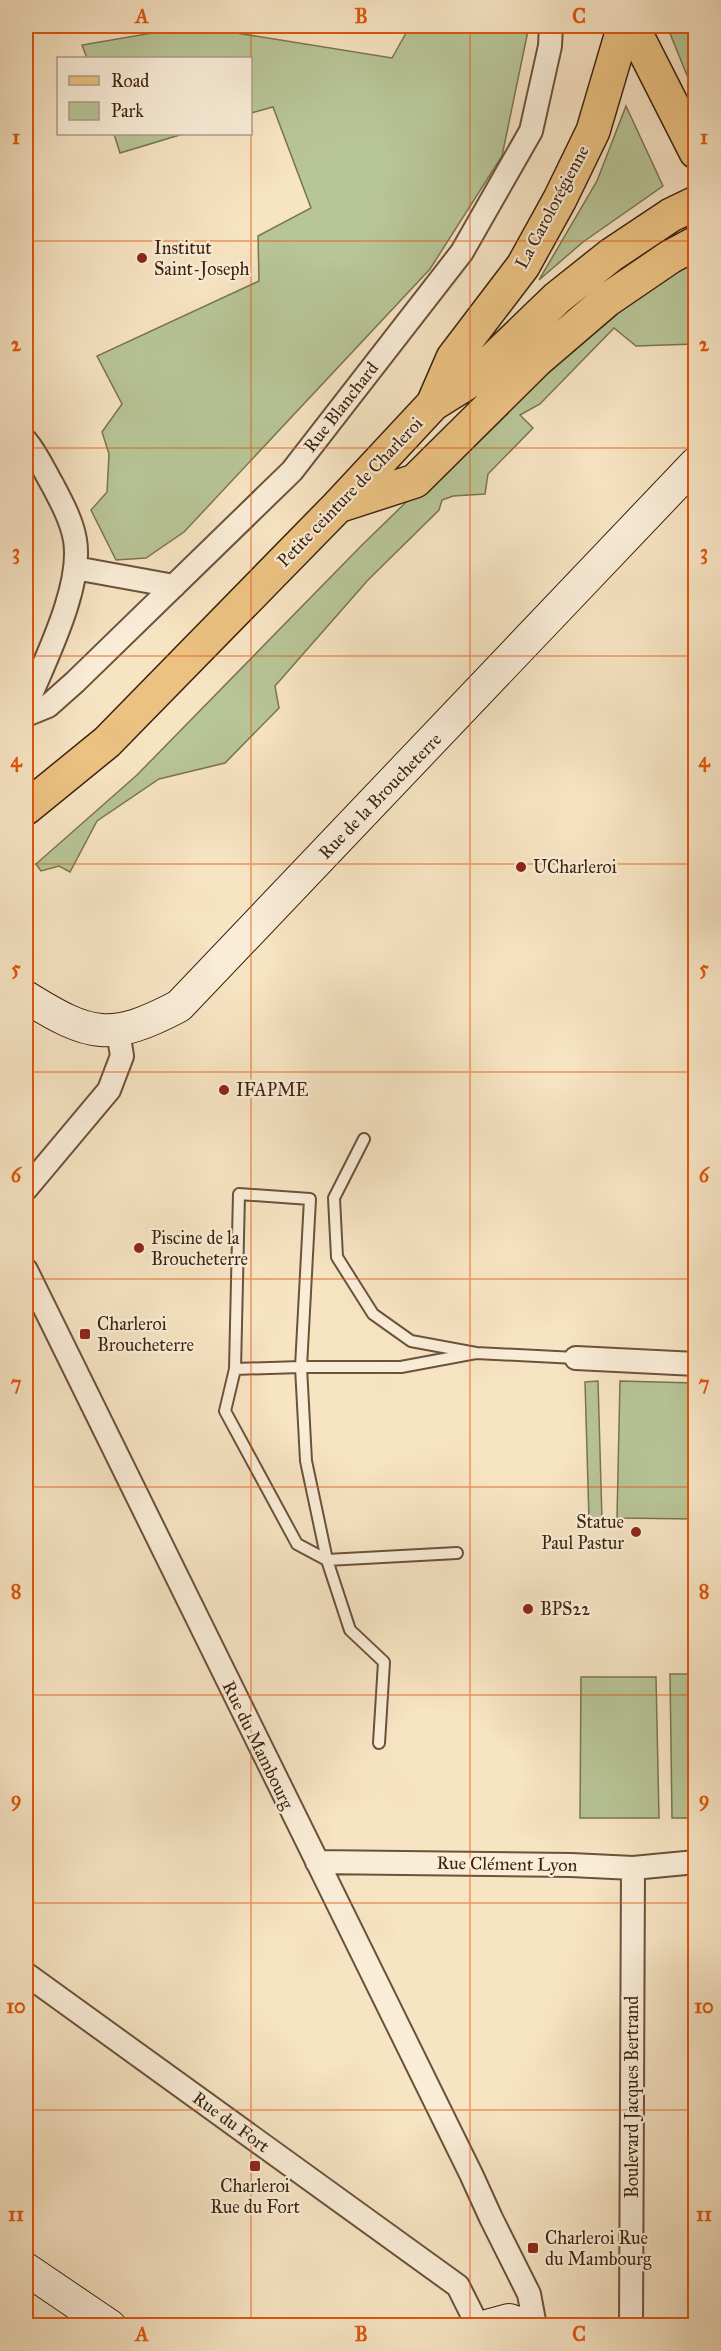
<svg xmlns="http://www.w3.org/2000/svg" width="721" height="2351" font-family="'IM FELL Great Primer',serif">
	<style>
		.green { fill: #b8c597; stroke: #7a7452; stroke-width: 1.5 }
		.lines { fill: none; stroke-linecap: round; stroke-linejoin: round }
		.lane-casing { stroke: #6b523b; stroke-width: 14 }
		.street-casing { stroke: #6b523b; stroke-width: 26 }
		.secondary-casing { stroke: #3c220e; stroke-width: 34 }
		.primary-casing { stroke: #3c220e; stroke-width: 36 }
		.highway-casing { stroke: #3c220e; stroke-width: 36 }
		.lane { stroke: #faedd8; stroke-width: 10 }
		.street { stroke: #faedd8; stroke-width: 22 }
		.secondary { stroke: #faedd8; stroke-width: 32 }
		.primary { stroke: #ecc282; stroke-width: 33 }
		.highway { stroke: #ecc282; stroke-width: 33 }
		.grid { fill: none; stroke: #df560c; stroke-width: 1.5; stroke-opacity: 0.55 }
		.poi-dot { fill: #8f2418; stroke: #faedd8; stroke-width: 2 }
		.labels { text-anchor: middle; stroke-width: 4.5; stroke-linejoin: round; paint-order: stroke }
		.street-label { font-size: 18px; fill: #3c220e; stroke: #faedd8 }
		.poi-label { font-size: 18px; fill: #3c220e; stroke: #faedd8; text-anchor: start }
		.neatline { fill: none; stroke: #df560c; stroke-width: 2 }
		.grid-label { font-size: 20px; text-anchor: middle; font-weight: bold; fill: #df560c }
	</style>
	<rect width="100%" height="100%" fill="#f7e4c3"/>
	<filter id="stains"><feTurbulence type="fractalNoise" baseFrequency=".00333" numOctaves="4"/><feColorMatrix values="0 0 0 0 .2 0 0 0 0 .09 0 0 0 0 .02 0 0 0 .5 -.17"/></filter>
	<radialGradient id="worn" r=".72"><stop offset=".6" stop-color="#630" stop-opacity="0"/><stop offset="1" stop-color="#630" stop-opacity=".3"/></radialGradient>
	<path class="green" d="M193 26 392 58 410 26H529L502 156 430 269 184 532 146 558 116 560 91 510 107 492 109 454 102 432 122 404 97 356 259 281 258 236 311 208 273 107 251 113 250 58H87L82 45Z
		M667 26H695V95Z
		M626 106 663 186 583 242 539 280 597 181Z
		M114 134H183L120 153Z
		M695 255V344L636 346 614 328 540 404 520 415 533 428 488 474 485 494 453 496 442 500 439 510 368 580 275 686 279 708 225 763 159 779 97 821 70 872 59 866 41 871 36 864 137 775 362 545 573 340Z
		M598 1381 602 1520H589L585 1382Z
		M620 1381 695 1383V1519L617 1518Z
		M670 1674H695V1818H672Z
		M581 1677H656L659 1818H580Z"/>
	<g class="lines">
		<defs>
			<path id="lane" d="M364 1139 334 1198 337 1257 373 1314 411 1341 476 1353 576 1358
				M235 1369 225 1411 297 1544 327 1560 350 1630 384 1662 379 1743
				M457 1553 327 1560 306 1461 301 1367 235 1369 239 1194 310 1199 301 1367H401L476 1353"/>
			<path id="street" d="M26 441C37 454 44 470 52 484 61 501 72 521 75 540 83 587 44 662 26 706
				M75 568 174 586
				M26 715 48 706 75 682 292 471 462 252 531 131 550 46 551 26
				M26 1189 109 1090 122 1056 118 1031
				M26 1270 471 2174 491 2218 529 2294 535 2326
				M576 1358 696 1364
				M317 1862 571 1865 633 1868 696 1862
				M26 1974 458 2286 478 2326
				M631 2326 633 1868"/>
			<path id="secondary" d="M26 997C90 1037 111 1042 179 1006L696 463
				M26 2269 110 2326
				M487 2326 509 2320 527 2326"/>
			<path id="primary" d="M632 26 696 152"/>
			<path id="highway" d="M433 404 453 358 523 266 560 199 593 131 624 26
				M341 505 415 481 537 360 607 300 670 257 696 243
				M26 808 107 742 337 507 433 404 473 379 557 298 611 255 671 215 696 203"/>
		</defs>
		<use href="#lane" class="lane-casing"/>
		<use href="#street" class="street-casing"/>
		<use href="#secondary" class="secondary-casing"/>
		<use href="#primary" class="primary-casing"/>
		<use href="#highway" class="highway-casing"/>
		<use href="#lane" class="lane"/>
		<use href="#street" class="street"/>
		<use href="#secondary" class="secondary"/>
		<use href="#primary" class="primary"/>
		<use href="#highway" class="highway"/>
	</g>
	<path class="grid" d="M251 26V2326M470 26V2326M26 241H696M26 448H696M26 656H696M26 864H696M26 1072H696M26 1279H696M26 1487H696M26 1695H696M26 1903H696M26 2110H696"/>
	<g class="poi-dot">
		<circle cx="142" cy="258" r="6"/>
		<circle cx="521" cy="867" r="6"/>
		<circle cx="224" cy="1090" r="6"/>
		<circle cx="139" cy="1248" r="6"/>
		<rect x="79" y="1328" width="12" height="12" rx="3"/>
		<circle cx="636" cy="1532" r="6"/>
		<circle cx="528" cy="1609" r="6"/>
		<rect x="249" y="2160" width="12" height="12" rx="3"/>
		<rect x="527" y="2242" width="12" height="12" rx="3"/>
	</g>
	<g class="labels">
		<g class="street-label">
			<text transform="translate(552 207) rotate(-62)" y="6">La Carolorégienne</text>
			<text transform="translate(341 407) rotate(-52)" y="6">Rue Blanchard</text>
			<text transform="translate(350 492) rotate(-46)" y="6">Petite ceinture de Charleroi</text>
			<text transform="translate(380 796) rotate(-46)" y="6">Rue de la Broucheterre</text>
			<text transform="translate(258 1745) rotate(64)" y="6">Rue du Mambourg</text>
			<text transform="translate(507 1864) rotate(1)" y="6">Rue Clément Lyon</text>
			<text transform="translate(632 2097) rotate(-90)" y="6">Boulevard Jacques Bertrand</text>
			<text transform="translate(231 2122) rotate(36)" y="6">Rue du Fort</text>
		</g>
		<g class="poi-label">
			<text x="154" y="254">Institut<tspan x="154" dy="21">Saint-Joseph</tspan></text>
			<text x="533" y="873">UCharleroi</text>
			<text x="236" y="1096">IFAPME</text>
			<text x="151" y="1244">Piscine de la<tspan x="151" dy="21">Broucheterre</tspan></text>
			<text x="97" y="1330">Charleroi<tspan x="97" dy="21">Broucheterre</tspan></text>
			<text x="624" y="1528" text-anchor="end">Statue<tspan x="624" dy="21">Paul Pastur</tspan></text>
			<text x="540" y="1615">BPS22</text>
			<text x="255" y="2192" text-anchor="middle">Charleroi<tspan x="255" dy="21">Rue du Fort</tspan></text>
			<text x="545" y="2244">Charleroi Rue<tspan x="545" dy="21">du Mambourg</tspan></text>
		</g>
	</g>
	<rect width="721" height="2351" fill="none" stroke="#f7e4c3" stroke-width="66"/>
	<rect x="57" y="57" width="195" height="78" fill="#faedd8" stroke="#ae9c87" stroke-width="1.5"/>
	<rect x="69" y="76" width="30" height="9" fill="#ecc282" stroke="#ae9c87" stroke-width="1.5"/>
	<text x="111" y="87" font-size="18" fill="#3c220e">Road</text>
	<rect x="69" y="102" width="30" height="18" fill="#b8c597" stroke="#ae9c87" stroke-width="1.5"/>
	<text x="111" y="117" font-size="18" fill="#3c220e">Park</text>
	<rect x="33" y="33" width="655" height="2285" class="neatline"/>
	<g class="grid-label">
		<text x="142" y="23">A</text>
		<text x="361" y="23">B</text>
		<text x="579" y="23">C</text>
		<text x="16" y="144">1</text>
		<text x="704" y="144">1</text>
		<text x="16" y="351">2</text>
		<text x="704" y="351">2</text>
		<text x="16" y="559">3</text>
		<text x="704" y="559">3</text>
		<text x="16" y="767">4</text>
		<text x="704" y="767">4</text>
		<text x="16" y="975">5</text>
		<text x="704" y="975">5</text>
		<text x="16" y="1182">6</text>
		<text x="704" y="1182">6</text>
		<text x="16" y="1390">7</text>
		<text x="704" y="1390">7</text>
		<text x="16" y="1598">8</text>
		<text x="704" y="1598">8</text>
		<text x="16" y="1806">9</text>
		<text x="704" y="1806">9</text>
		<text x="16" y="2013">10</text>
		<text x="704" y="2013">10</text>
		<text x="16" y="2221">11</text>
		<text x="704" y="2221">11</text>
		<text x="142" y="2341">A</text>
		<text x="361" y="2341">B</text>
		<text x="579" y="2341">C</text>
	</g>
	<rect width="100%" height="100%" filter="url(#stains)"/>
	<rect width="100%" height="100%" fill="url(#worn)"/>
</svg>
